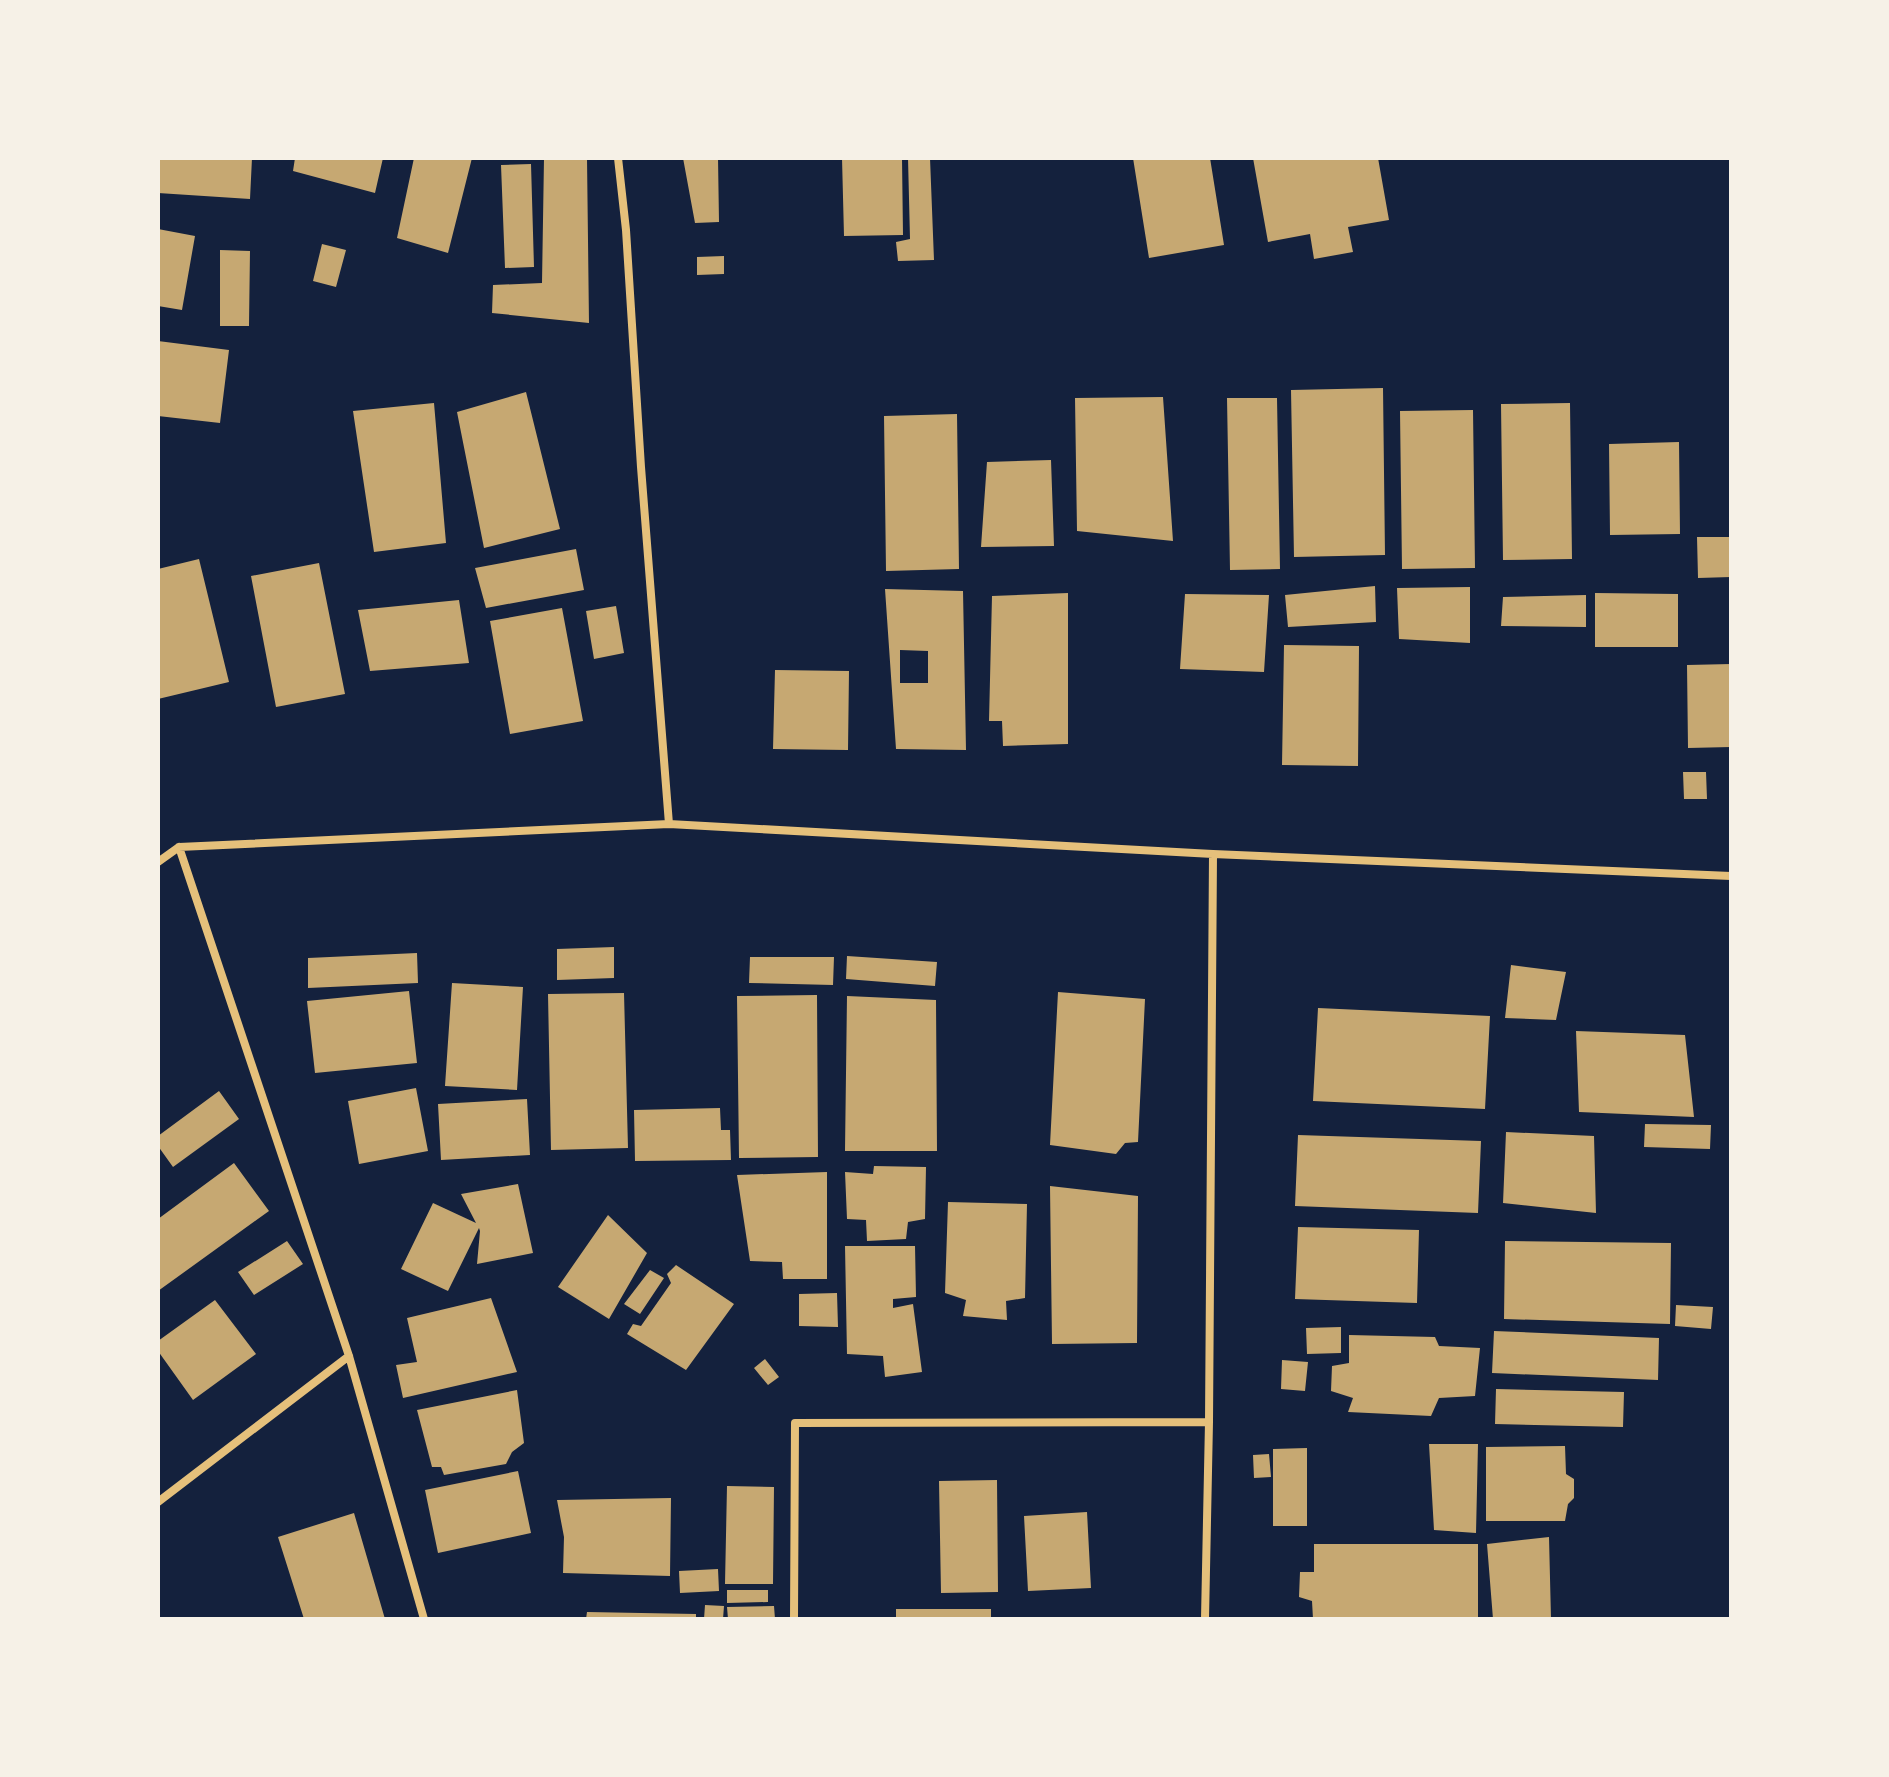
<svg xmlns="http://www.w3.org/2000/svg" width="1889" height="1777" font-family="Karla,sans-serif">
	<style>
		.building { fill: #c6a872; fill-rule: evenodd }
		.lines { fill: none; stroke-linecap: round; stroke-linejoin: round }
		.minor { stroke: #e5c07b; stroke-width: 8 }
	</style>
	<rect width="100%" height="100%" fill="#14213d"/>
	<path class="building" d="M158 158H252L250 199 158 193Z
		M295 158H383L375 193 293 171Z
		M414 158H472L448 253 397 238Z
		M544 158H587L589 323 492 313 493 285 542 283Z
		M683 158H718L719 222 695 223Z
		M842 158H902L903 235 844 236Z
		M908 158H930L934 260 898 261 896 242 910 239Z
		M1133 158H1210L1224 245 1149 258Z
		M1253 158H1378L1389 220 1348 227 1353 252 1314 259 1310 234 1268 242Z
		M531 164 534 267 505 268 501 165Z
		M158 229 195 236 182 310 158 306Z
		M322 244 346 250 336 287 313 281Z
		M220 250 250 251 249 326H220Z
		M724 256V274L697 275V257Z
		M158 341 229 350 220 423 158 416Z
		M1383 388 1385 555 1294 557 1291 390Z
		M526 392 560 529 484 548 457 412Z
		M1163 397 1173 541 1077 531 1075 398Z
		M1227 398H1277L1280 569 1230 570Z
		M434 403 446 543 374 552 353 411Z
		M1570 403 1572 559 1503 560 1501 404Z
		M1473 410 1475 568 1402 569 1400 411Z
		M957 414 959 569 886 571 884 416Z
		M1679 442 1680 534 1610 535 1609 444Z
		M1051 460 1054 546 981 547 987 462Z
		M1697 537H1731V577L1698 578Z
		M576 549 584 590 486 608 475 568Z
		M199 559 229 682 158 699V569Z
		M319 563 345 694 276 707 251 576Z
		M1375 586 1376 622 1288 627 1285 595Z
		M1470 587V643L1399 639 1397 588Z
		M885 589 963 591 966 750 896 749ZM900 650 928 651V683H900Z
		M1068 593V744L1003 746 1002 721H989L992 596Z
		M1595 593 1678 594V647H1595Z
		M1185 594 1269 595 1264 672 1180 669Z
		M1586 595V627L1501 626 1503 597Z
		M459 600 469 663 370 671 358 610Z
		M616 606 624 653 594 659 586 611Z
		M562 608 583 721 510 734 490 621Z
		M1284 645 1359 646 1358 766 1282 765Z
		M1731 664V747L1688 748 1687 665Z
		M775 670 849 671 848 750 773 749Z
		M1683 772H1706L1707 799H1684Z
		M614 947V978L557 980V949Z
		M417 953 418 983 308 988V958Z
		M847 956 937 962 935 986 846 979Z
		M750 957H834L833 985 749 983Z
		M1511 965 1566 972 1556 1020 1505 1018Z
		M452 983 523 987 517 1090 445 1086Z
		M409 991 417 1063 315 1073 307 1001Z
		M1058 992 1145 999 1138 1142 1125 1143 1116 1154 1050 1145Z
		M624 993 628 1148 551 1150 548 994Z
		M817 995 818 1157 739 1158 737 996Z
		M847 996 936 1000 937 1151H845Z
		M1318 1008 1490 1016 1485 1109 1313 1101Z
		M1576 1031 1685 1035 1694 1117 1579 1112Z
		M416 1088 428 1151 359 1164 348 1101Z
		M219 1091 239 1119 173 1167 158 1146V1136Z
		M527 1099 530 1155 441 1160 438 1104Z
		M720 1108 721 1130H730L731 1160 635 1161 634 1110Z
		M1645 1124 1711 1125 1710 1149 1644 1147Z
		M1506 1132 1594 1136 1596 1213 1503 1203Z
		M1298 1135 1481 1141 1478 1213 1295 1206Z
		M234 1163 269 1211 158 1291V1219Z
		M874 1166 926 1167 925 1219 908 1222 906 1239 867 1241 866 1220 847 1219 845 1172 873 1174Z
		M827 1172V1279H783L782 1262 750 1261 737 1175Z
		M518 1184 533 1253 477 1264 480 1231 479 1228 448 1291 401 1269 433 1203 476 1223 461 1194Z
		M1050 1186 1138 1196 1137 1343 1052 1344Z
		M948 1202 1027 1204 1025 1298 1006 1301 1007 1320 963 1316 966 1300 945 1293Z
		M608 1215 647 1253 609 1319 558 1287Z
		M1298 1227 1419 1230 1417 1303 1295 1299Z
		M287 1241 303 1264 254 1295 238 1272Z
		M1505 1241 1671 1243 1670 1324 1504 1319Z
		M845 1246H915L916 1297 893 1299V1308L913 1304 922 1372 885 1377 883 1356 847 1354Z
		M676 1265 734 1304 686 1370 627 1334 633 1324 641 1326 671 1283 667 1274Z
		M650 1270 664 1278 640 1314 624 1304Z
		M837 1293 838 1327 799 1326V1294Z
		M491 1298 517 1372 403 1398 396 1365 417 1362 407 1318Z
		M215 1300 256 1354 193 1400 158 1351V1341Z
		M1676 1305 1713 1307 1711 1329 1675 1326Z
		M1341 1327V1353L1307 1354 1306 1328Z
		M1494 1331 1659 1338 1658 1380 1492 1373Z
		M1349 1335 1435 1337 1439 1346 1480 1348 1475 1396 1439 1398 1431 1416 1348 1412 1353 1398 1331 1391 1332 1366 1349 1363Z
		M765 1359 779 1377 768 1385 754 1368Z
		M1282 1360 1308 1362 1305 1391 1281 1389Z
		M1496 1389 1624 1392 1623 1427 1495 1424Z
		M517 1390 524 1443 512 1452 506 1464 444 1475 441 1467H432L417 1410Z
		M1429 1444H1478L1476 1533 1434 1530Z
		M1565 1446 1566 1474 1574 1479V1498L1568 1504 1565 1521H1486V1447Z
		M1307 1448V1526H1273V1449Z
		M1269 1454 1271 1477 1254 1478 1253 1455Z
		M518 1471 531 1533 438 1553 425 1490Z
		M997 1480 998 1592 941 1593 939 1481Z
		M727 1486 774 1487 773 1584H725Z
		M671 1498 670 1576 563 1573 564 1537 557 1500Z
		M1087 1512 1091 1588 1028 1591 1024 1516Z
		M354 1513 385 1619H304L278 1537Z
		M1549 1537 1551 1619H1493L1487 1544Z
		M1314 1544H1478V1619H1313L1312 1601 1299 1597 1300 1572H1314Z
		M718 1569 719 1591 680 1593 679 1571Z
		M727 1590H768V1602L727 1603Z
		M705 1605 724 1606 723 1619H704Z
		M774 1606 775 1619H728L727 1607Z
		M896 1609H991V1619H896Z
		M587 1612 696 1614V1619H586Z"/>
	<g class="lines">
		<path class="minor" d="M618 158 626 230 641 467 669 824 1213 854 1731 876
			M179 847 669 824
			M158 862 179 847 349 1356 424 1619
			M158 1502 349 1356
			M794 1619 795 1423 1209 1422
			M1205 1619 1209 1422 1213 854"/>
	</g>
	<rect width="1889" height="1777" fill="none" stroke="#f6f1e7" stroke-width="320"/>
</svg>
